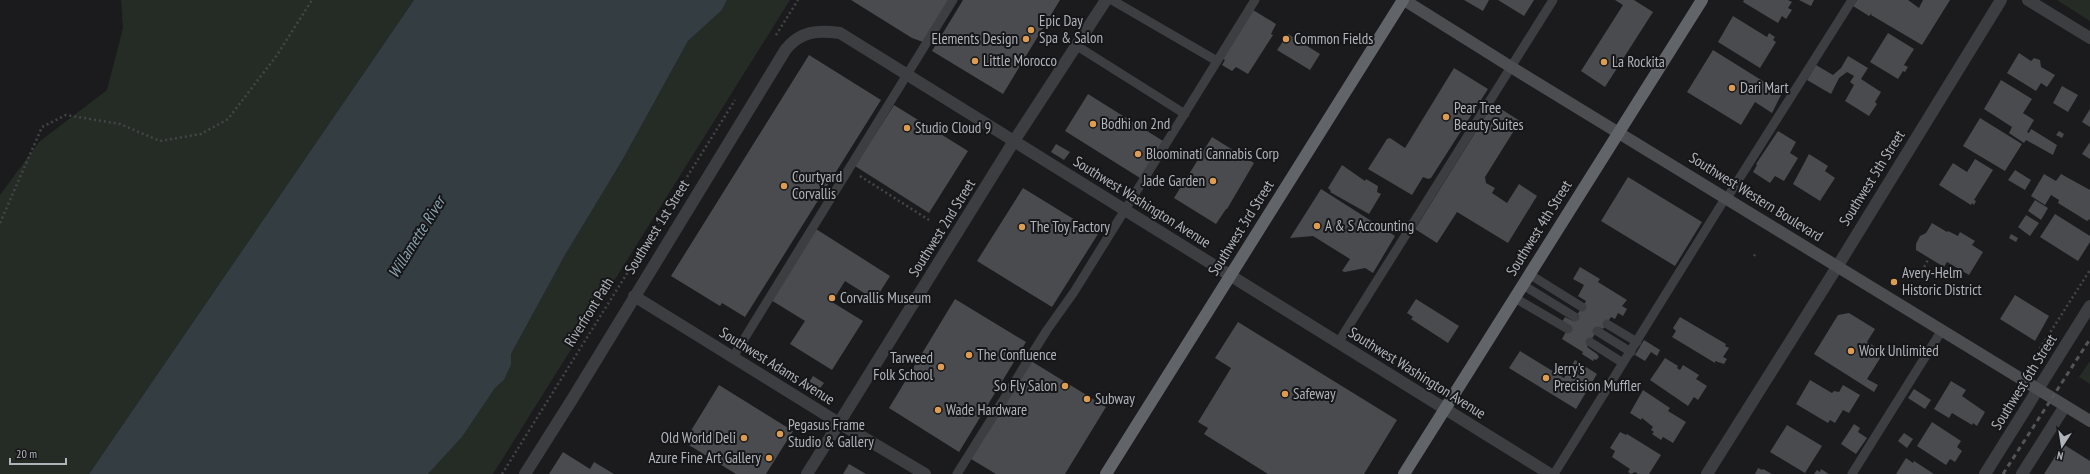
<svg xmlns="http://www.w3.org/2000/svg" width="2090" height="474" font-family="'PT Sans Narrow',sans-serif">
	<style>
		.green { fill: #252c25 }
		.water { fill: #343d42 }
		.building { fill: #4a4b4f }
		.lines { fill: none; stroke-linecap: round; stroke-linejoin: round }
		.path { stroke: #434548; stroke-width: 2.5; stroke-dasharray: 2 3; stroke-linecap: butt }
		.service { stroke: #3c3e41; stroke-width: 9 }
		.minor { stroke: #3c3e41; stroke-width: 12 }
		.tertiary { stroke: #3c3e41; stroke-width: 12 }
		.secondary { stroke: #4b4d51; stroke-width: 12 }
		.trunk { stroke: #616469; stroke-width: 12 }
		.rail { stroke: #525458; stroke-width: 3; stroke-dasharray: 5 4; stroke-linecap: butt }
		.poi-dot { fill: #dd9c53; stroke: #161618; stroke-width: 1.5 }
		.labels { text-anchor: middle; stroke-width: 4; stroke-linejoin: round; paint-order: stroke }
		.poi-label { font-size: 15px; fill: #afb4bb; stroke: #161618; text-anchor: start }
		.street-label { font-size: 15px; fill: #afb4bb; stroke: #161618 }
		.water-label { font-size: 16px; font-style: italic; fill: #8ba4b1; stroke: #161618 }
	</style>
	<rect width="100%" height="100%" fill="#1b1b1d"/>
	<path class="green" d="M121 0H414L89 474H0V195L39 142 107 90 123 28Z
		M727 0H790L493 474H428L462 437 495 388 504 380 511 365V354L565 255 623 159 688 41 722 10Z
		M2057 0H2090V21Z
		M2090 361V384L2079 377Z"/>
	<path class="water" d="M414 0H727L722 10 688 41 623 159 565 255 511 354V365L504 380 495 388 462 437 428 474H89Z"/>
	<path class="building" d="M851 0H952L923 42 912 38Z
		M963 0H1060L1003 94 932 51Z
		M1464 0H1489L1483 11Z
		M1498 0H1534L1524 16Z
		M1615 0H1634L1653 12 1605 87 1581 71 1623 5Z
		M1744 0H1788L1792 2 1788 8 1792 10 1786 19 1782 16 1778 23 1743 2Z
		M1799 0H1814L1811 6Z
		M1857 0H1908L1919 8 1923 0H1950L1922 45 1871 15 1872 13 1869 16 1853 6Z
		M1253 10 1276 24 1271 34 1273 35 1248 74 1236 67 1232 71 1222 65 1225 60 1223 59Z
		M1733 16 1767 37 1769 33 1775 37 1773 40 1776 42 1760 68 1718 42Z
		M1888 33 1914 49 1904 65 1908 67 1905 72 1903 71 1898 79 1870 62Z
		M1288 34 1320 54 1310 70 1277 50Z
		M1713 50 1782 93 1772 113 1755 102 1741 125 1687 92Z
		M2019 53 2031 61 2034 58 2040 60 2041 67 2055 75 2047 87 2041 83 2036 91 2007 73Z
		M809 55 881 100 745 317 722 303 720 306 671 276Z
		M1848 56 1868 68 1861 79 1881 92 1875 102 1877 104 1869 116 1845 101 1854 85 1850 82 1854 76 1847 72 1839 78 1831 94 1807 80 1816 65 1833 75 1841 68Z
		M1454 68 1488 89 1431 178 1428 179 1423 177 1412 195 1368 169 1387 139 1390 138 1405 148Z
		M2001 80 2032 99 2023 113 2034 120 2027 132 2029 133 2031 129 2057 145 2053 155 2026 140 2024 143 2009 133 2012 127 1984 109Z
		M2062 86 2078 95 2068 112 2053 103Z
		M1088 94 1163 141 1140 178 1065 131Z
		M1493 104 1520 121 1485 177 1486 183 1495 188 1492 193 1507 203 1519 184 1537 196 1508 243 1457 212 1437 243 1415 229Z
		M894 105 968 151 929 213 855 166Z
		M2090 109V127L2082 122Z
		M1980 118 2022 144 2005 171 1963 146Z
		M1778 131 1796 142 1790 153 1798 158 1784 181 1775 176 1770 183 1753 172 1757 165 1756 164Z
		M2059 131 2064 134 2062 138 2056 135Z
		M1212 137 1254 163 1227 209H1226L1216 224 1174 198 1182 185 1177 183 1181 176 1186 179Z
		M2090 142V159L2082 154Z
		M1056 144 1070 152 1064 160 1051 152Z
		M1809 154 1828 166 1825 171 1835 178 1820 201 1793 184Z
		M1975 159 1993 170 1974 200 1976 201 1974 205 1972 203 1971 205 1939 185 1953 163 1967 172Z
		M1342 165 1365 181 1366 179 1378 186 1377 192 1381 194 1369 214 1330 192 1331 191 1328 188Z
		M2015 170 2031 180 2025 190 2008 180Z
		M2044 174 2056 181 2061 174 2090 190V219L2087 221 2058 203 2059 200 2051 195 2045 205 2031 196Z
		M1628 177 1702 222 1675 266 1601 221Z
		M1023 188 1098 234 1052 307 977 261Z
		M1321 189 1395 236 1373 273 1365 268 1345 272 1342 271 1350 259 1313 236 1290 238Z
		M2035 200 2048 208 2041 220 2028 211Z
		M2055 214 2090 236V242L2078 261 2040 237Z
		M2026 215 2039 223 2030 236 2018 227Z
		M1932 223 1947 232 1948 231 1958 236 1960 232 1975 241 1972 245 1983 252 1969 275 1947 262 1944 267 1916 250V244L1920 236 1926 233Z
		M816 229 890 276 875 300 845 281 832 302 863 321 832 370 790 344 805 321 771 300Z
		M2011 234 2018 238 2016 242 2009 238Z
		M1580 267 1600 279 1598 282 1627 300 1622 306 1627 309 1623 316 1618 313 1615 319 1611 317 1603 329 1599 327 1587 347 1597 354 1599 357 1596 360 1594 359 1593 361 1582 354 1583 352 1562 339 1569 326 1562 322 1565 317 1573 321 1586 301 1578 296 1584 285 1573 279Z
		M2015 295 2049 316 2035 341 2000 319Z
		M955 299 1026 342 959 452 889 408Z
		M1416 299 1459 326 1448 343 1411 319 1413 317 1407 313Z
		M1849 313 1875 329 1867 342 1884 352 1867 379 1878 385 1874 392 1814 354 1838 315Z
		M1680 317 1726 344 1725 346 1729 348 1723 357 1727 359 1724 364 1715 361V363L1672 337 1676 331 1673 328Z
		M1238 322 1397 420 1364 474H1268L1204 434 1208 428 1198 422 1231 368 1215 358Z
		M1644 340 1660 350 1657 356 1651 352 1645 361 1635 355Z
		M1520 351 1564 378 1575 360 1597 374 1576 409 1509 368Z
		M1665 358 1678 366 1677 368 1680 370 1683 365 1699 375 1696 379 1707 386 1698 400 1694 397 1688 406 1650 380Z
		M1031 361 1106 407 1065 474H996L971 459Z
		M813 376 824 383 818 391 808 384Z
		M1810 380 1832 393 1834 391 1839 392 1843 385 1860 395 1849 413 1843 410 1835 423 1830 420 1828 423 1796 404Z
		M1951 381 1966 390 1962 396 1985 412 1977 426 1973 423 1972 425 1952 413 1949 418 1934 409Z
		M719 385 793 431 766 474H736L684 442Z
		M1914 389 1931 400 1925 409 1908 398Z
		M1643 390 1670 408 1668 411 1686 422 1673 443 1663 437 1661 440 1652 434 1654 432 1651 430 1653 427 1642 418 1641 420 1630 413Z
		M1932 422 1961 441 1957 447 1962 451 1955 462 1950 459 1946 465 1917 446Z
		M1854 424 1860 428 1858 432 1867 438 1856 454 1841 444Z
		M1787 425 1822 446 1805 473 1770 452Z
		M1620 432 1626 435 1627 434 1661 455 1649 474H1638L1635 472 1631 474 1628 472 1630 469 1612 457 1615 451 1610 448Z
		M1904 433 1913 439 1907 448 1898 441Z
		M2063 444 2090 461V474H2044Z
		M563 452 590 469 594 462 614 474H549Z
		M1906 458 1913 463 1914 461 1934 474H1896Z
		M849 464 866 474H843Z
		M1758 468 1762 470 1763 469 1772 474H1755Z
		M1821 469 1829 474H1814L1817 470 1820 472Z"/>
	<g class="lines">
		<path class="path" d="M776 35 798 0
			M860 176 929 220
			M0 223 42 127 66 115 120 124 160 141 201 134 228 119 277 55 312 0
			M1754 256 1756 253
			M1917 280 1929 258
			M2037 353 2090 270
			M502 474 735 100"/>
		<path class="service" d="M1112 0 1217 61
			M1077 46 1185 114
			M1727 198 1852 0
			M1529 274 1582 307
			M1523 285 1575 317
			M1515 298 1568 329
			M1607 324 1637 342
			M1597 331 1631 352
			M1590 342 1623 363
			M1338 343 1553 0
			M733 357 953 0
			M957 474 1047 330 1074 292 1255 0
			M1554 474 1726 197
			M1852 474 1942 330"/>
		<path class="minor" d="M2028 0 2090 38
			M1837 267 2001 0
			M634 296 839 423 1014 141 1106 0
			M525 474 573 398 786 49C801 31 817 30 840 33L1550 474
			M1985 474 2090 306
			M2022 474 2065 406"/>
		<path class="tertiary" d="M807 474 839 423 925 474
			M1707 474 1837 267"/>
		<path class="secondary" d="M1404 0 1511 67 2090 421"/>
		<path class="trunk" d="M1106 474 1403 0
			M1404 474 1702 0"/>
		<path class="rail" d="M2003 474 2090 339"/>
	</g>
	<g class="poi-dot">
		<circle cx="1031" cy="30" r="4"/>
		<circle cx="1026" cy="39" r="4"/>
		<circle cx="1286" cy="39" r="4"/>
		<circle cx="975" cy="61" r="4"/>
		<circle cx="1604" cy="62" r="4"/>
		<circle cx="1732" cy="88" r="4"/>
		<circle cx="1446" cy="117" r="4"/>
		<circle cx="1093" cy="124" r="4"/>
		<circle cx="907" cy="128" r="4"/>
		<circle cx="1138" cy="154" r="4"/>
		<circle cx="1213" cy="181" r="4"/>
		<circle cx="784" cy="186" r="4"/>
		<circle cx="1317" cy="226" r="4"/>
		<circle cx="1022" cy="227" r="4"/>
		<circle cx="1894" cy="282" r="4"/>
		<circle cx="832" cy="298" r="4"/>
		<circle cx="1851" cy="351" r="4"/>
		<circle cx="969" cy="355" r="4"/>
		<circle cx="941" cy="367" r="4"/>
		<circle cx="1546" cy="378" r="4"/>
		<circle cx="1065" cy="386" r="4"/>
		<circle cx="1285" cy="394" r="4"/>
		<circle cx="1087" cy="399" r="4"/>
		<circle cx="938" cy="410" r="4"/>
		<circle cx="780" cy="434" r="4"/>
		<circle cx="744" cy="438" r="4"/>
		<circle cx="769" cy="458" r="4"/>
	</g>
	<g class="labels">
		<g class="poi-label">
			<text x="1039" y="26">Epic Day<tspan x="1039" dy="17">Spa &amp; Salon</tspan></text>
			<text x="1018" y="44" text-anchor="end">Elements Design</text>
			<text x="1294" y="44">Common Fields</text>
			<text x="983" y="66">Little Morocco</text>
			<text x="1612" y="67">La Rockita</text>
			<text x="1740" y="93">Dari Mart</text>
			<text x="1454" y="113">Pear Tree<tspan x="1454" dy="17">Beauty Suites</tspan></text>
			<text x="1101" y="129">Bodhi on 2nd</text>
			<text x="915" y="133">Studio Cloud 9</text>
			<text x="1146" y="159">Bloominati Cannabis Corp</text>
			<text x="792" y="182">Courtyard<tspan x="792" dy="17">Corvallis</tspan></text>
			<text x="1205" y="186" text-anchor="end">Jade Garden</text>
			<text x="1325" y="231">A &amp; S Accounting</text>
			<text x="1030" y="232">The Toy Factory</text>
			<text x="1902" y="278">Avery-Helm<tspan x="1902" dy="17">Historic District</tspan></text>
			<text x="840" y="303">Corvallis Museum</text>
			<text x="1859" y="356">Work Unlimited</text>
			<text x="977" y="360">The Confluence</text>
			<text x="933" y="363" text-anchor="end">Tarweed<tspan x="933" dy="17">Folk School</tspan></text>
			<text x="1554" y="374">Jerry's<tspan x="1554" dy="17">Precision Muffler</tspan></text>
			<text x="1057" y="391" text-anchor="end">So Fly Salon</text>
			<text x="1293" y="399">Safeway</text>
			<text x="1095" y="404">Subway</text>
			<text x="946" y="415">Wade Hardware</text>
			<text x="788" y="430">Pegasus Frame<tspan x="788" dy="17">Studio &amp; Gallery</tspan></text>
			<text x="736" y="443" text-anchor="end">Old World Deli</text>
			<text x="761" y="463" text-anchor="end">Azure Fine Art Gallery</text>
		</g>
		<g class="street-label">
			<text transform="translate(1872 178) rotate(-58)" y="5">Southwest 5th Street</text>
			<text transform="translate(1756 197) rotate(32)" y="5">Southwest Western Boulevard</text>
			<text transform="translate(1142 202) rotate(32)" y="5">Southwest Washington Avenue</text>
			<text transform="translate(657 227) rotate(-58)" y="5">Southwest 1st Street</text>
			<text transform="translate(942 228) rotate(-58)" y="5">Southwest 2nd Street</text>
			<text transform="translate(1241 228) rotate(-58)" y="5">Southwest 3rd Street</text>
			<text transform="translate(1539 228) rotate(-58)" y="5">Southwest 4th Street</text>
			<text transform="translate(589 312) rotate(-58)" y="5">Riverfront Path</text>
			<text transform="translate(777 366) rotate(32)" y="5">Southwest Adams Avenue</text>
			<text transform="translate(1417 373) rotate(32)" y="5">Southwest Washington Avenue</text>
			<text transform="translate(2024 382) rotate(-58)" y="5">Southwest 6th Street</text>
		</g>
		<g class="water-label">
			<text transform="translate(416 237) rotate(-58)" y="6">Willamette River</text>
		</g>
	</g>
	<g transform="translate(2062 446) rotate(192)" stroke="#161618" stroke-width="3" paint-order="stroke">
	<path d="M0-3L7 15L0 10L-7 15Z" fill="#afb4bb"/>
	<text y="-6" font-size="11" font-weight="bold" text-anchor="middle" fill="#afb4bb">N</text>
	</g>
	<path d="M10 458v6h56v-6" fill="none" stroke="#afb4bb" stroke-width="2"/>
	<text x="16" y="458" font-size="12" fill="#afb4bb" stroke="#161618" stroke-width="3" paint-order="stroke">20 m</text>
</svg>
